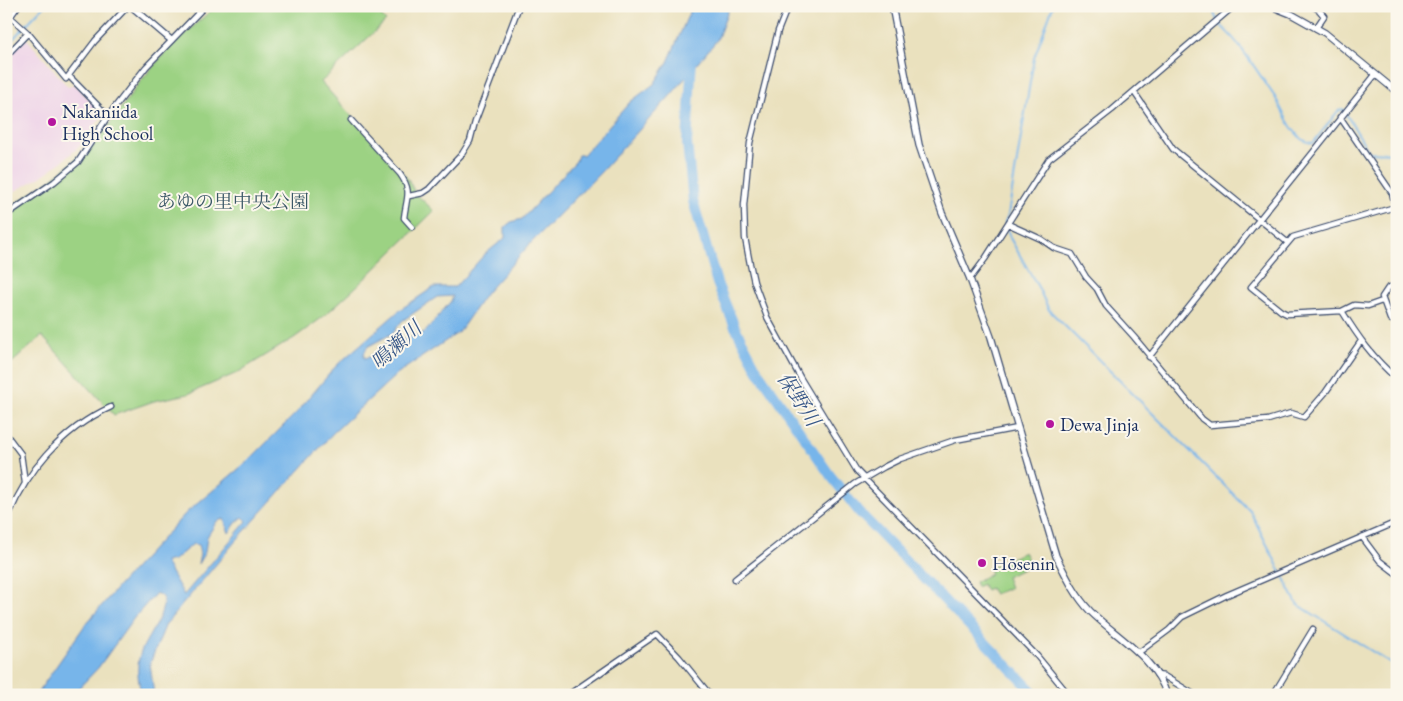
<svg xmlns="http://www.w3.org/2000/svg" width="1403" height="701" font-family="'EB Garamond','Noto Serif JP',serif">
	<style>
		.built { fill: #edd0e8 }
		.green { fill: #9cd283; stroke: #5c8070 }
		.water { fill: #77b5ea; stroke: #4972a4; fill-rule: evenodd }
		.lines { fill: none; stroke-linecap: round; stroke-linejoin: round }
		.stream { stroke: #77b5ea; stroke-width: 2 }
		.river { stroke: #77b5ea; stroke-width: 10 }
		.minor-casing { stroke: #3a4a6c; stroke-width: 7 }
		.tertiary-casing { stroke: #3a4a6c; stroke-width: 8 }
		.minor { stroke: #fff; stroke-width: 4.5 }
		.tertiary { stroke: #fff; stroke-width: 5.5 }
		.poi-dot { fill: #b5179e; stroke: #fbf7ec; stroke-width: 2 }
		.labels { text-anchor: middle; stroke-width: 4; stroke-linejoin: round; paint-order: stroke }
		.poi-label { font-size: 19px; fill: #1b2f5e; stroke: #fbf7ec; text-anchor: start }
		.park-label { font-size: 19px; fill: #3b5867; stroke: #fbf7ec }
		.water-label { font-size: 20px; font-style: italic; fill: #375788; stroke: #fbf7ec }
	</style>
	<rect width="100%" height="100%" fill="#fbf7ec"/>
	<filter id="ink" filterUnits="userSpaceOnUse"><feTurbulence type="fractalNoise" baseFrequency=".02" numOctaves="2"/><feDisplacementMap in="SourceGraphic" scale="10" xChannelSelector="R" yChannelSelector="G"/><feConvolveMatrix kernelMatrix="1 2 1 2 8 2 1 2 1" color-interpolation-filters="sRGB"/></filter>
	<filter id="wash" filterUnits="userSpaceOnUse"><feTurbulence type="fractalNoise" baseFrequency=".0096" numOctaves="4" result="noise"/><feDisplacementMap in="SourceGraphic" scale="20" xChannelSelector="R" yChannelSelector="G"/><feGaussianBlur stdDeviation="1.12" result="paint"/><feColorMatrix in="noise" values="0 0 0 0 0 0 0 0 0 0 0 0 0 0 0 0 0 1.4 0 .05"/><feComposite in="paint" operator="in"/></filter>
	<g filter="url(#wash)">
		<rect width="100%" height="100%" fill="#eae1be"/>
		<path class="built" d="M26 38 68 87 74 84 103 115 80 146 61 162 39 178 6 196V59Z"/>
		<path class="green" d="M216 6H372L386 21 321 82 408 179 415 193 434 211 356 287 323 317 294 338 237 373 188 394 154 401 114 415 42 336 6 368V210L53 178 96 143 140 82 168 49Z
			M1024 552 1031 565 1006 577 1010 588 994 594 990 588 986 590 982 584 977 587 975 582 991 573 989 569Z"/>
		<path class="water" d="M692 6H730L717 40 671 95 600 173 530 244 486 293 459 332 398 373 333 433 234 543 166 624 150 663 154 695H142C138 683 136 667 140 655 145 638 167 614 163 597L156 593 134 618 98 668 72 695H36L85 625 122 582 186 513 248 461 297 412 336 366 401 309 434 287H455L485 254 505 238V227L511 222 522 219 576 161 578 155H583L630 102 654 84 668 62ZM453 296 451 301 425 332 406 339 386 343 370 357 364 358V354L367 347 393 333 402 321 437 297ZM243 517 247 521 184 595 165 562 174 560 193 544 198 545 200 554 198 564 205 552 207 537 217 521 224 519 229 533 236 523Z"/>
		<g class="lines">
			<path class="stream" d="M1053 6 1034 58 1008 215 1005 222 1010 238 1038 287 1049 310 1250 511 1297 604 1397 667
				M1221 6 1214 13C1217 25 1230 33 1237 43 1250 59 1263 80 1275 97 1283 111 1295 143 1313 143L1338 111 1343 109 1369 152 1397 153
				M6 46 44 6"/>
			<path class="river" d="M692 59 687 143 693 201 717 283 735 327 758 371 830 475 859 512 1036 695"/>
		</g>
	</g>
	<g filter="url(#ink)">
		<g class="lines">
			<defs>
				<path id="minor" d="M788 6 778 31 750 143 744 205 745 238 750 264 754 282 767 317 801 379 857 471 1037 656 1069 695
					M1313 6 1319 10 1324 16 1316 28
					M6 13 28 33 66 79 95 41 128 6
					M6 23 18 6
					M6 56 28 33
					M69 76 108 116
					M1134 92 1173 149 1287 242
					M1340 117 1392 193 1397 213
					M351 120 400 174C413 192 406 198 404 218L412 227
					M409 196 423 193 429 189 462 154 470 141 475 122 519 6
					M6 215 54 182 78 162 108 116 146 67 205 6
					M1008 224 1041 239 1054 248 1072 254 1086 277 1097 289 1106 306 1134 337 1202 419 1210 425 1268 420 1291 413 1304 417 1325 393 1361 341
					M970 279 985 259 1049 159 1112 110 1234 6
					M1397 284 1388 288 1382 297 1390 319 1397 323
					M1382 301 1368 306 1354 305 1342 311 1287 314 1281 311 1251 287 1293 237 1395 207
					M1342 311C1358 337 1373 358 1397 379
					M1149 357 1375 75
					M6 434 21 454 25 483
					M6 522C25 472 62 429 111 407
					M1362 537 1380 561 1397 574
					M735 579 855 484 884 467 900 459 955 440 1018 428
					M1138 653 1169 630 1182 617 1227 595 1397 522
					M1157 675 1164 676 1195 695
					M568 695 657 634 679 657 710 695
					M1273 695 1313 629"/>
				<path id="tertiary" d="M131 6 171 40
					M892 6 919 145 942 213 970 279 991 337 1056 556C1066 576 1075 595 1090 611 1117 638 1155 657 1167 695
					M1271 6 1291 14 1325 33 1397 92"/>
			</defs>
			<use href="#minor" class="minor-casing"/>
			<use href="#tertiary" class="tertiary-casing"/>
			<use href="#minor" class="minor"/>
			<use href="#tertiary" class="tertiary"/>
		</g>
	</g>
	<g class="poi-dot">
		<circle cx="52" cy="122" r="5"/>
		<circle cx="1050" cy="424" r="5"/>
		<circle cx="982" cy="563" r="5"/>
	</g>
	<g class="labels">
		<g class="poi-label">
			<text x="62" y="118">Nakaniida<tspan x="62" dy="22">High School</tspan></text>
			<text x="1060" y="431">Dewa Jinja</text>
			<text x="992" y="570">Hōsenin</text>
		</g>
		<g class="park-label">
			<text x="233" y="208">あゆの里中央公園</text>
		</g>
		<g class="water-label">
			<text transform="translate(396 345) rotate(-42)" y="7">鳴瀬川</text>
			<text transform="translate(799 399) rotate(57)" y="7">保野川</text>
		</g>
	</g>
	<rect width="1403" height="701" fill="none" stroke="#fbf7ec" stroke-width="25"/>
</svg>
